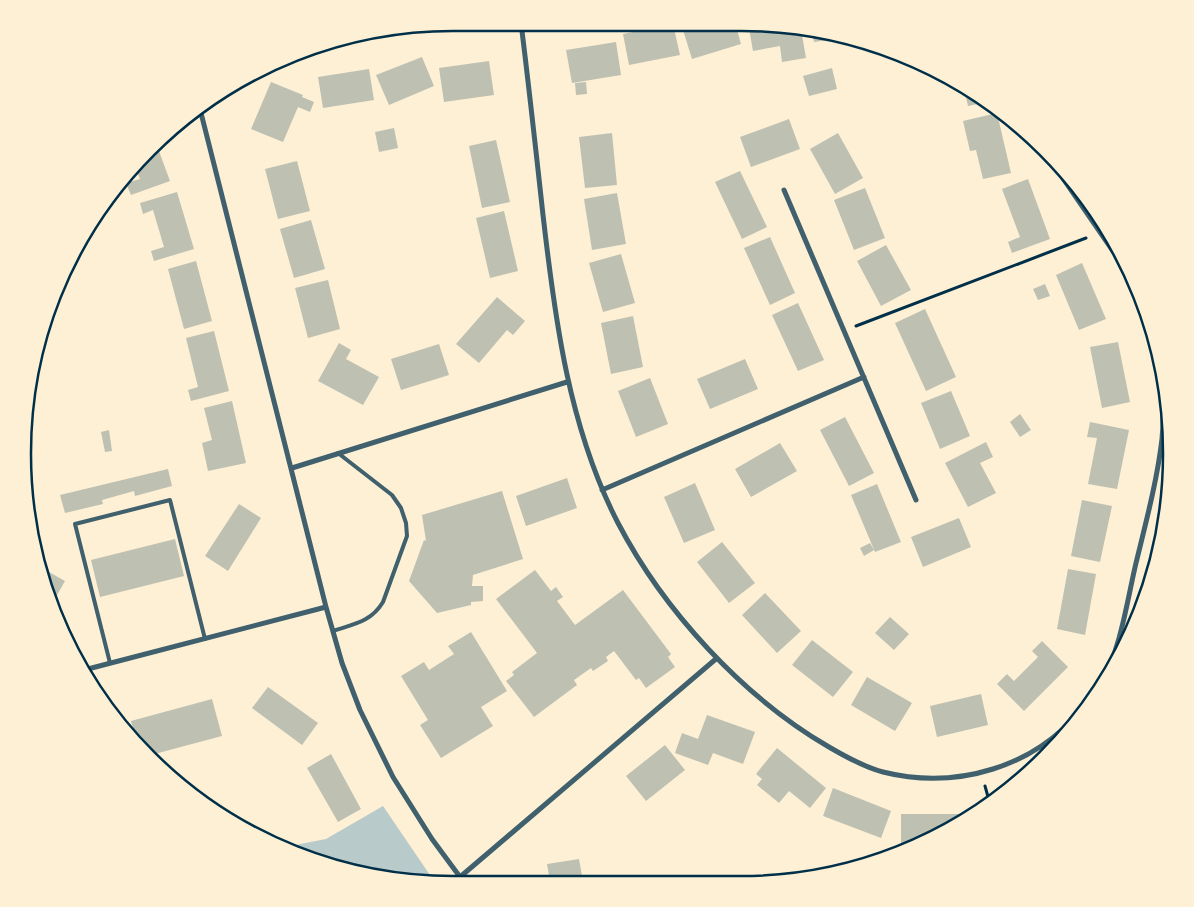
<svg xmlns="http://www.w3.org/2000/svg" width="1194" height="907" font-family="'Exo 2',sans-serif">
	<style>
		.green { fill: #b9caca }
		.building { fill: #bec0b2 }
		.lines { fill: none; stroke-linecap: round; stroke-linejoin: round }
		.path { stroke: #003049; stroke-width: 3 }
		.service { stroke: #3f606c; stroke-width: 4 }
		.minor { stroke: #3f606c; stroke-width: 5 }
		.rim { fill: none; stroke: #003049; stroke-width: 2.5 }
	</style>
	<rect width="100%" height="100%" fill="#fdf0d5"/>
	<path class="green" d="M383 806 434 881H397L315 862 285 847 326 839Z"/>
	<path class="building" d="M703 23H735L741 44 692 59 683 30Z
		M748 23H768L801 29 806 58 782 62 780 46 753 51Z
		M673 24 680 55 629 65 623 34Z
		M812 31 848 37 814 42Z
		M616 42 621 75 572 83 566 50Z
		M422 57 434 86 389 105 376 75Z
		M489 61 494 95 444 102 439 68Z
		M832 68 837 89 809 96 803 76Z
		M369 69 374 100 323 108 318 77Z
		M271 82 303 95 302 97 314 102 310 112 298 107 283 142 251 129Z
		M586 82 587 94 576 95 575 83Z
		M964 88 985 100 987 102 968 106Z
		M997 113 1011 173 983 179 976 150 970 151 963 121Z
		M789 119 800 149 751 167 740 137Z
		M394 128 398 148 379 152 375 132Z
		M612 133 617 185 585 188 579 137Z
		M838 133 863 178 835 194 810 149Z
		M496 140 510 202 482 208 469 146Z
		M156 143 170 181 131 195 126 183 140 179 135 166 149 149Z
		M297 161 310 211 278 219 265 169Z
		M740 171 767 227 742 239 715 182Z
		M1028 179 1050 239 1012 253 1008 242 1020 237 1002 189Z
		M865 188 885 238 854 250 834 200Z
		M177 192 194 249 154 261 151 251 164 247 153 210 143 214 140 203Z
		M617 193 626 244 592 250 584 199Z
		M504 211 518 271 490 278 476 218Z
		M311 220 325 269 294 278 280 229Z
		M770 237 795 293 770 305 744 248Z
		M886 245 911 290 881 306 857 261Z
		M621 254 635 303 603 312 589 263Z
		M196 261 212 321 184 329 168 269Z
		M1082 263 1106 319 1079 330 1056 275Z
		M328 280 340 329 308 338 295 288Z
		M1045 284 1050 296 1038 300 1033 289Z
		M497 297 525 321 513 335 507 330 479 363 456 344Z
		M798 303 824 360 798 371 772 315Z
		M925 309 956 377 926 391 895 323Z
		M633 316 643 367 611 374 601 323Z
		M214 331 229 391 191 401 188 390 198 387 186 338Z
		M1118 342 1130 402 1102 408 1090 347Z
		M339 343 351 350 346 359 379 377 363 405 318 381Z
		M439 344 449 375 401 390 391 359Z
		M745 359 758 389 710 409 697 379Z
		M650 378 668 424 636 437 618 391Z
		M951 391 970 436 940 449 921 403Z
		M232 401 246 463 208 471 202 443 212 440 204 408Z
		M1020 414 1031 430 1020 437 1010 422Z
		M845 417 874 473 849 486 820 430Z
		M1090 422 1129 430 1117 489 1088 484 1097 438 1087 437Z
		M109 430 112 451 105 452 101 432Z
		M986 442 993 457 980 463 996 493 968 507 945 463Z
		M780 443 797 471 751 497 735 469Z
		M168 469 172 486 135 496 134 491 102 500 103 504 65 513 60 495Z
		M567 478 577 508 526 526 516 496Z
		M695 483 715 530 684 543 664 497Z
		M877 484 901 542 875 552 851 495Z
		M502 491 523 559 473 575 472 586H483V601L471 602V605L437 613 409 581 424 540 426 541 422 515Z
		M1082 500 1112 506 1100 562 1071 556Z
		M239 504 261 518 228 571 205 556Z
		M959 518 971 547 923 567 911 537Z
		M175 539 184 576 100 597 91 560Z
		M722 542 755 583 729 603 697 562Z
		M870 543 874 550 864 556 860 548Z
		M40 567 65 581 52 604 45 592Z
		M1068 569 1096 574 1085 635 1057 629Z
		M535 570 551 591 556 587 563 597 557 601 575 625 623 590 671 654 668 657 675 667 646 688 639 678 636 680 614 651 606 657 608 661 593 671 591 668 574 680 577 685 534 717 506 681 514 675 512 672 537 653 496 599Z
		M765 593 801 631 777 653 742 615Z
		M890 617 909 634 894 650 875 633Z
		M471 632 507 691 481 707 493 726 441 758 420 725 428 720 401 676 424 662 429 670 454 654 448 646Z
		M812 640 853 672 833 697 792 665Z
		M1042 641 1068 667 1024 711 997 684 1007 674 1014 681 1038 657 1032 651Z
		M867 677 912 703 895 731 851 705Z
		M268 687 318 723 302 745 252 708Z
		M981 694 988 725 937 737 930 706Z
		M212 699 222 736 147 756 137 744 131 721Z
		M707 715 755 732 743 764 713 753 708 765 675 753 682 733 698 739Z
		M665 745 685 770 646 801 626 776Z
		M777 748 826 788 810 808 789 791 779 803 757 785 762 779 756 774Z
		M331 754 361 809 338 822 307 768Z
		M833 788 891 811 881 838 823 816Z
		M901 814H976L901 851Z
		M579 859 583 881H550L547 864Z"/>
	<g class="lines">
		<path class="path" d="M856 326 1086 238
			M985 786 990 804"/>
		<path class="service" d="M333 631C354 624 371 622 383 602L407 536 406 523 401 508 392 495 338 453
			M110 663 75 524 170 500 205 639"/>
		<path class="minor" d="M521 23C529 87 536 151 543 215 555 320 569 428 618 523 664 611 743 697 829 747 846 757 864 767 883 772 919 781 958 780 993 769 1039 755 1075 724 1101 683 1121 649 1127 601 1136 563 1146 522 1157 481 1162 439 1165 410 1162 380 1157 351
			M200 109 326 607 342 663 360 710 393 777 432 839 463 881
			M1058 171 1126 270 1142 303 1153 336
			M784 190 916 500
			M292 468 567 382
			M602 490 864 377
			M84 670 326 607
			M460 877 717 658"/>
	</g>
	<path d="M0 0H1194V907H0ZM453 31H741A422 422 0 0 1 1163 453V454A422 422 0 0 1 741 876H453A422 422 0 0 1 31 454V453A422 422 0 0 1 453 31Z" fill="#fdf0d5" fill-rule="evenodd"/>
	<path class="rim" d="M453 31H741A422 422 0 0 1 1163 453V454A422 422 0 0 1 741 876H453A422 422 0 0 1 31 454V453A422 422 0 0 1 453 31Z"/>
</svg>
